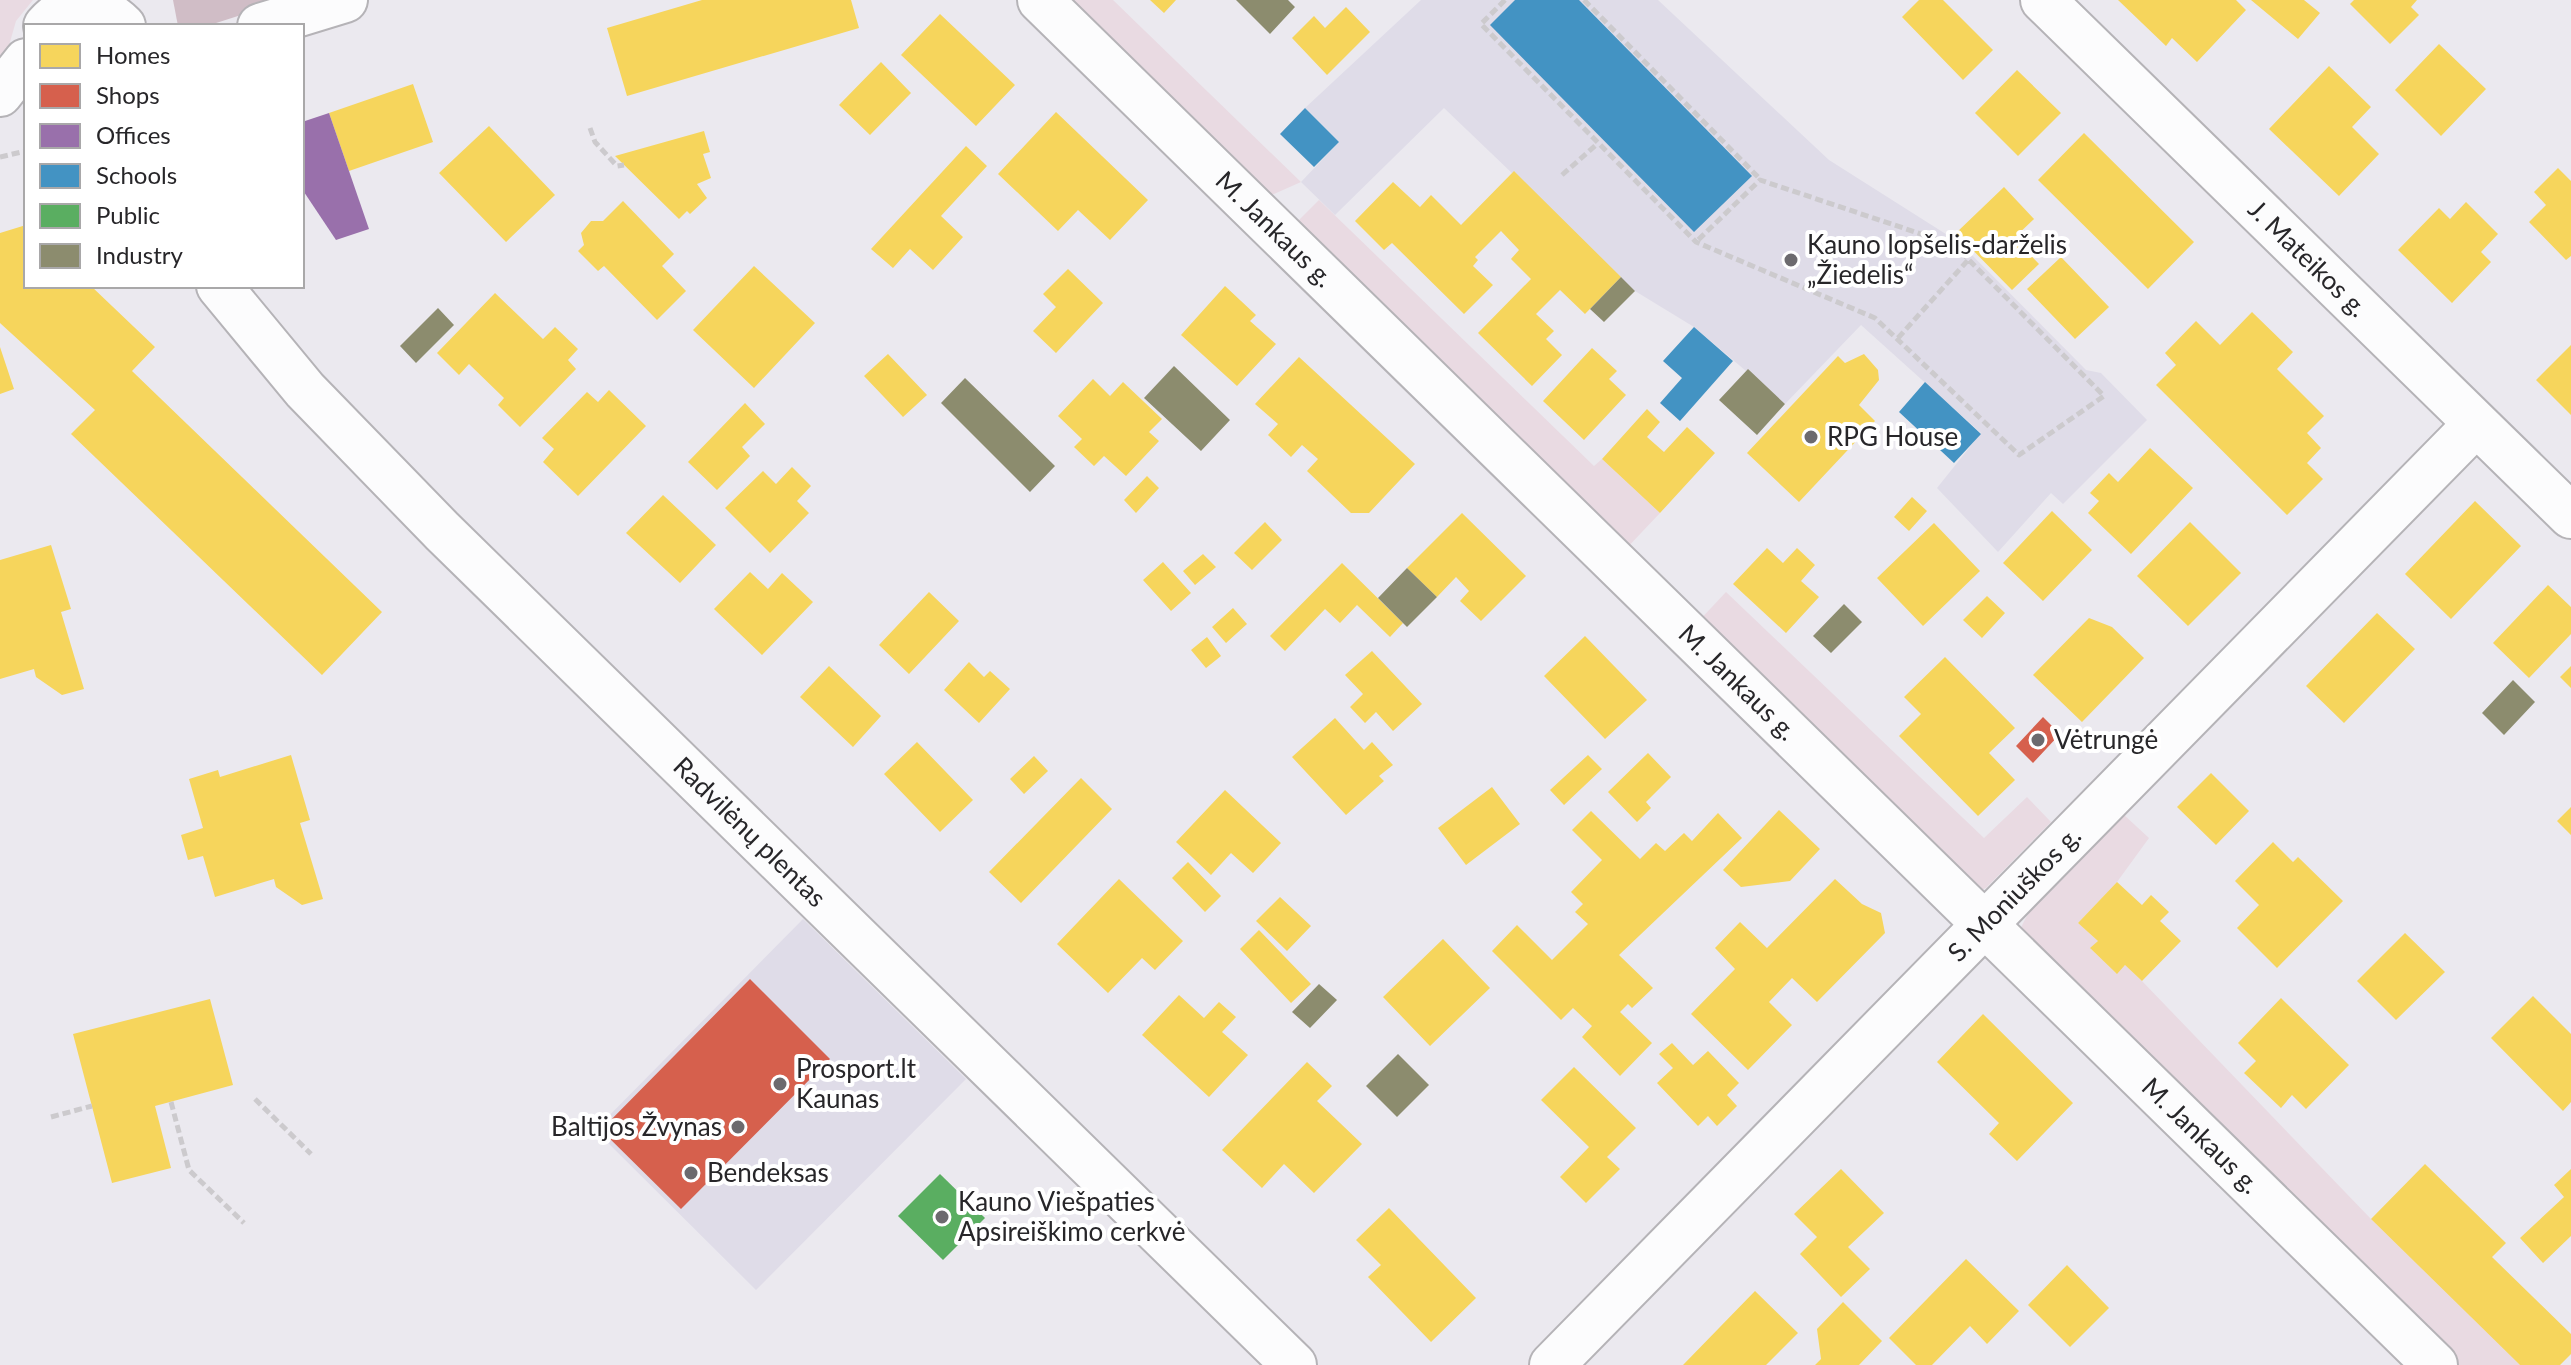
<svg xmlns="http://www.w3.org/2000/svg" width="2571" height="1365" font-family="Lato,sans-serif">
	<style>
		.built { fill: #dfdce8 }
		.green { fill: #e9dae2 }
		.forest { fill: #d0bdc6 }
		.homes { fill: #f6d55c }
		.shops { fill: #d6604d }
		.offices { fill: #9970ab }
		.schools { fill: #4393c3 }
		.public { fill: #5aae61 }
		.industry { fill: #8c8c6e }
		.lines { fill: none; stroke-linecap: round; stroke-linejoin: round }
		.minor-casing { stroke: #b5b3b7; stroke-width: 48 }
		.tertiary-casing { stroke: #b5b3b7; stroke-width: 48 }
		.path { stroke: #cccacd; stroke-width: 5; stroke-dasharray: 8 4; stroke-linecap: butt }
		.minor { stroke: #fcfcfd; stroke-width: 44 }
		.tertiary { stroke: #fcfcfd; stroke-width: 44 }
		.poi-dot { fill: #6c6a6e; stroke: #fff; stroke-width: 3 }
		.labels { text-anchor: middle; stroke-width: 8; stroke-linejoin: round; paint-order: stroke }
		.street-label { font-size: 26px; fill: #272629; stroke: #fff }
		.poi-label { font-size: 26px; fill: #272629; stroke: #fff; text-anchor: start }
	</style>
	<rect width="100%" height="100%" fill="#ebe9ef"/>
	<path class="built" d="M1421 0H1658L1829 160 1960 243 2086 370 2101 373 2147 420 2063 504 2051 493 1998 552 1937 488 1981 433 1861 325 1785 404 1694 327 1635 291 1444 108 1335 215 1301 182 1339 142 1305 108Z
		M803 919 966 1079 756 1290 595 1130Z"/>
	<path class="green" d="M0 0H33L16 21 0 77Z
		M1060 0H1113L1301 182 1274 194H1258Z
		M1319 200 1594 466 1602 459 1660 513 1623 552 1292 227Z
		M1726 592 1984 838 2027 797 2051 822 1986 888 1979 891 1696 624Z
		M2123 814 2149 838 2117 882 2078 923 2098 941 2091 949 2116 973 2125 965 2142 981 2371 1219 2520 1365H2456L2020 932C2026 901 2099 839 2123 814Z"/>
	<path class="forest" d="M173 0H288L213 24 178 26Z"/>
	<path class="homes" d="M702 0H851L859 28 627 96 607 28Z
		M1150 0H1176L1164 13Z
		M1919 0H1943L1993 50 1963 80 1902 17Z
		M2118 0H2236L2246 10 2197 62 2172 38 2166 46Z
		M2251 0H2304L2320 13 2298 39Z
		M2354 0H2417L2411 7 2419 15 2390 44 2350 4Z
		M1346 7 1370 32 1327 75 1292 38 1314 16 1325 28Z
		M940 14 1015 85 976 126 901 55Z
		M2439 44 2486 89 2441 136 2395 90Z
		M881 62 911 93 870 135 839 105Z
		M2329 66 2371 107 2352 127 2379 154 2339 196 2269 129Z
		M2017 70 2061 113 2018 156 1975 113Z
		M413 84 433 142 349 171 329 113Z
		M1056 112 1148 200 1110 240 1078 210 1058 231 998 174Z
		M489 126 555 195 506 242 439 173Z
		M704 131 710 152 703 154 711 178 697 184 707 198 690 214 687 211 679 219 615 156Z
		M2084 133 2194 242 2148 289 2038 180Z
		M966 146 987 166 941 216 963 237 933 270 910 249 893 268 871 249Z
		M2558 168 2571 181V256L2566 260 2529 222 2546 205 2534 192Z
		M1514 171 1621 277 1585 314 1560 290 1536 314 1554 331 1546 339 1562 355 1532 386 1478 333 1531 279 1511 259 1519 250 1501 231 1475 257 1478 260 1473 266 1493 285 1464 314 1392 243 1384 250 1355 221 1393 182 1420 207 1431 195 1461 225Z
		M2004 187 2034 219 2014 238 2039 264 2012 290 1956 233Z
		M623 201 674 254 662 266 686 291 657 320 604 266 598 271 578 251 584 245 581 233 591 221H603Z
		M2466 202 2498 234 2481 252 2491 262 2452 303 2398 250 2439 208 2450 219Z
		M26 225V286H91L155 347 132 371 382 612 322 675 71 434 95 410 0 323V233Z
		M2061 257 2109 307 2075 339 2027 289Z
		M754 266 815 323 754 388 693 330Z
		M1068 269 1103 303 1056 353 1033 331 1056 307 1043 294Z
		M1225 286 1256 315 1250 321 1276 344 1237 386 1181 335Z
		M495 293 543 339 555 327 578 349 568 360 576 369 520 427 498 405 504 398 469 364 459 375 437 353Z
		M2252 312 2293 352 2277 369 2324 416 2307 433 2321 448 2307 463 2323 479 2287 515 2156 385 2176 365 2165 353 2196 321 2220 345Z
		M2571 345V415L2536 380Z
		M0 347 14 389 0 394Z
		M1592 348 1617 371 1609 379 1626 395 1584 440 1543 401Z
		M888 354 927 395 903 417 864 376Z
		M1864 354 1878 370 1879 380 1859 405 1875 421 1799 502 1747 453 1838 356 1845 363Z
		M1299 357 1415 464 1369 513H1351L1307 471 1318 459 1302 445 1291 457 1268 435 1278 424 1255 404Z
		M1093 379 1110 396 1123 382 1162 419 1149 432 1159 441 1126 476 1104 456 1094 466 1074 447 1082 439 1058 416Z
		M609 390 646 426 578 496 543 462 554 449 542 438 587 392 598 402Z
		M745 403 765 424 742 447 750 456 717 490 688 462Z
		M1647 409 1660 422 1647 437 1664 452 1687 427 1715 453 1660 513 1602 459Z
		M2150 448 2193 488 2131 554 2088 513 2099 501 2090 493 2109 473 2118 482Z
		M792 467 811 486 797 501 809 513 770 553 725 508 763 471 776 484Z
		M1147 476 1159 488 1136 513 1124 500Z
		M663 495 716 545 680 583 626 533Z
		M1912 497 1927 511 1909 531 1894 517Z
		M2475 501 2521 546 2451 619 2405 574Z
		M2052 511 2092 550 2043 601 2003 563Z
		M1462 513 1526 576 1481 621 1460 601 1469 591 1456 577 1437 597 1407 568Z
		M1265 522 1282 540 1252 570 1234 553Z
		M2190 522 2241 573 2188 626 2137 576Z
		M1934 523 1980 571 1923 626 1877 578Z
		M51 545 71 609 61 612 84 689 62 695 36 677 34 669 0 679V560Z
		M1767 548 1783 563 1797 548 1815 565 1801 581 1819 597 1786 633 1733 584Z
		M1203 554 1216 567 1195 585 1183 571Z
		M1163 562 1191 593 1171 611 1143 580Z
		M1342 563 1403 623 1390 637 1357 605 1340 623 1325 609 1285 651 1270 636Z
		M750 572 768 589 782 573 813 602 762 655 714 609Z
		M2548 585 2571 607V634L2529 678 2493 643Z
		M929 592 959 621 909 674 879 645Z
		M1987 596 2005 613 1982 638 1963 620Z
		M1233 608 1247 624 1226 643 1212 627Z
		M2377 613 2415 649 2344 723 2306 686Z
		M2089 618 2112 627 2144 658 2082 722 2033 675Z
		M1585 636 1647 700 1605 739 1544 676Z
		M1207 637 1221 656 1206 668 1191 650Z
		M1372 651 1422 704 1393 731 1376 712 1365 723 1350 707 1363 694 1345 675Z
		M1945 657 2015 728 1989 753 2015 780 1978 816 1899 736 1921 714 1904 697Z
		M969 662 984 677 990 671 1010 689 979 723 944 690Z
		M829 666 881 716 853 747 800 697Z
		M2571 666V688L2560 677Z
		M1335 718 1364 750 1372 742 1393 765 1379 776 1384 781 1346 815 1292 757Z
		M917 742 973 800 940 832 884 774Z
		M1648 753 1671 777 1646 802 1651 808 1637 822 1608 792Z
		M291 755 310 820 300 823 323 899 302 905 276 887 274 879 215 897 203 856 188 860 181 835 203 828 189 779 218 770 220 777Z
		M1588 755 1602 769 1564 805 1550 790Z
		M1034 756 1048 771 1024 794 1010 779Z
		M2211 773 2249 811 2216 845 2177 807Z
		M1081 778 1112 809 1021 903 989 872Z
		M1492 787 1520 824 1466 865 1438 828Z
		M1225 790 1281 843 1253 873 1231 853 1211 875 1176 842Z
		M2571 807V835L2557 821Z
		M1779 810 1820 849 1790 881 1741 887 1723 870Z
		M1591 811 1640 859 1656 843 1665 851 1684 833 1692 841 1718 813 1742 838 1619 955 1653 988 1632 1008 1628 1004 1620 1012 1652 1043 1620 1076 1582 1037 1592 1026 1573 1008 1561 1020 1492 951 1517 925 1552 960 1588 924 1575 912 1583 904 1571 892 1602 860 1572 830Z
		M2273 842 2293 862 2298 857 2343 901 2277 968 2237 928 2259 905 2235 881Z
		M1188 862 1221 896 1205 912 1172 878Z
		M1119 879 1183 941 1155 970 1142 958 1108 993 1057 944Z
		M1835 879 1862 904 1881 913 1885 933 1817 1002 1792 978 1769 1002 1792 1025 1748 1070 1691 1014 1735 969 1715 948 1740 922 1767 948Z
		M2117 882 2142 905 2151 895 2169 912 2160 921 2181 941 2142 981 2125 965 2117 974 2090 948 2098 941 2078 923Z
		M1280 897 1311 926 1287 951 1256 921Z
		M1259 930 1311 984 1291 1003 1240 949Z
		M2405 933 2445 972 2396 1020 2357 981Z
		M1443 939 1490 988 1430 1046 1383 997Z
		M1179 995 1204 1018 1219 1002 1236 1017 1222 1032 1248 1055 1209 1097 1142 1035Z
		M2533 996 2571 1034V1102L2563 1111 2491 1038Z
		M2281 998 2349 1065 2306 1109 2292 1095 2281 1108 2244 1073 2256 1061 2238 1043Z
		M210 999 233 1085 155 1106 171 1168 112 1183 73 1034Z
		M1983 1014 2073 1103 2017 1161 1989 1134 1999 1123 1937 1062Z
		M1672 1043 1693 1065 1708 1051 1739 1083 1727 1095 1737 1106 1717 1126 1708 1116 1698 1126 1657 1083 1673 1068 1659 1054Z
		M1307 1062 1332 1086 1317 1101 1362 1144 1314 1193 1284 1164 1262 1188 1222 1150Z
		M1574 1067 1636 1128 1607 1157 1620 1169 1586 1203 1560 1177 1589 1147 1541 1100Z
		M2425 1164 2506 1243 2492 1257 2571 1334V1354L2560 1365H2520L2371 1219Z
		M1841 1169 1884 1213 1848 1247 1870 1269 1841 1297 1800 1254 1817 1237 1794 1214Z
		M2571 1169V1236L2543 1263 2520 1238 2564 1197 2554 1185Z
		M1389 1208 1476 1298 1431 1342 1368 1277 1381 1265 1356 1240Z
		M1966 1259 2019 1311 1987 1344 1970 1326 1932 1365H1916L1889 1338Z
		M2067 1265 2109 1308 2070 1347 2028 1305Z
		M1755 1291 1798 1333 1766 1365H1683Z
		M1843 1302 1882 1341 1859 1365H1815L1821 1359 1817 1329Z"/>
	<path class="shops" d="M2043 717 2060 734 2033 763 2016 746Z
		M750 979 830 1059 681 1209 601 1130Z"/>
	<path class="offices" d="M329 113 369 229 336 240 302 189V122Z"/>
	<path class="schools" d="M1515 0H1579L1752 176 1694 232 1490 25Z
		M1305 108 1339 142 1314 167 1280 134Z
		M1694 327 1733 361 1680 421 1660 403 1682 378 1663 361Z
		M1925 382 1981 434 1954 463 1899 412Z"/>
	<path class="public" d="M940 1174 985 1218 943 1260 898 1216Z"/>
	<path class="industry" d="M1236 0H1288L1295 7 1270 34Z
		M1621 277 1635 291 1604 322 1590 309Z
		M438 308 454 325 416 363 400 346Z
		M1174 366 1230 420 1201 451 1144 398Z
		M1748 369 1785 404 1757 435 1719 400Z
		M965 378 1055 466 1030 492 941 403Z
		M1407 568 1437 597 1407 627 1378 598Z
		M1844 604 1862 622 1831 653 1813 636Z
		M2513 680 2535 702 2504 735 2482 713Z
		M1319 984 1337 1000 1310 1028 1292 1012Z
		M1398 1054 1429 1085 1397 1117 1366 1086Z"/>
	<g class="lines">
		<defs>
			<g id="minor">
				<path id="s1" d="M1040 0 2435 1365"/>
				<path id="s2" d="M2043 0 2571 516"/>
				<path d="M260 26 345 0"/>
				<path id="s3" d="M219 286 305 390 442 531 1294 1365"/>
				<path id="s4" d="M1552 1365 2476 424"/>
			</g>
			<path id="tertiary" d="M46 26C68 0 100 3 123 26
				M0 94 26 61"/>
		</defs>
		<use href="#minor" class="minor-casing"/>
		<use href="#tertiary" class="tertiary-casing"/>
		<path class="path" d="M1505 0 1481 24 1696 242 1875 318 2019 455 2104 396 1954 245 1760 180 1696 242
			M1584 0 1760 179
			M590 128 595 142 617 166 624 165
			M0 157 26 151
			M1562 175 1596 145
			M1898 338 1969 259
			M255 1099 311 1154
			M171 1102 189 1170 244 1223
			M51 1117 92 1106"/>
		<use href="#minor" class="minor"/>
		<use href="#tertiary" class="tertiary"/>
	</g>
	<g class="poi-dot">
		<circle cx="1791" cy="260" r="8"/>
		<circle cx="1811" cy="437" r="8"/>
		<circle cx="2038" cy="740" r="8"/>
		<circle cx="780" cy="1084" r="8"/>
		<circle cx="738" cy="1127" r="8"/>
		<circle cx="691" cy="1173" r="8"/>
		<circle cx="942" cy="1217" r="8"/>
	</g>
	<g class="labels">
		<g class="street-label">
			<text dy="9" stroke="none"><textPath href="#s1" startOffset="328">M. Jankaus g.</textPath></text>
			<text dy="9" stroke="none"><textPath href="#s2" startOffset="370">J. Mateikos g.</textPath></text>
			<text dy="9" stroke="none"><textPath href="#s1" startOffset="976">M. Jankaus g.</textPath></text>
			<text dy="9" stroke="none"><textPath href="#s3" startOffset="762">Radvilėnų plentas</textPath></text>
			<text dy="9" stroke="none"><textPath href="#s4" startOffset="660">S. Moniuškos g.</textPath></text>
			<text dy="9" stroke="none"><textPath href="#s1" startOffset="1624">M. Jankaus g.</textPath></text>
		</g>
		<g class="poi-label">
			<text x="1807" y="254">Kauno lopšelis-darželis<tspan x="1807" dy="30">„Žiedelis“</tspan></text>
			<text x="1827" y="446">RPG House</text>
			<text x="2054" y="749">Vėtrungė</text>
			<text x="796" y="1078">Prosport.lt<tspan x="796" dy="30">Kaunas</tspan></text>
			<text x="722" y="1136" text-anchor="end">Baltijos Žvynas</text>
			<text x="707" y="1182">Bendeksas</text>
			<text x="958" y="1211">Kauno Viešpaties<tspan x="958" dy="30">Apsireiškimo cerkvė</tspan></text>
		</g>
	</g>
	<rect x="24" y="24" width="280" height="264" fill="#ffffff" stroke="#a9a8a9" stroke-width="2"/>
	<rect x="40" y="44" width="40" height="24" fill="#f6d55c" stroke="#a9a8a9" stroke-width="2"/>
	<text x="96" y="64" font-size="24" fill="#272629">Homes</text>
	<rect x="40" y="84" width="40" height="24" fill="#d6604d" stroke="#a9a8a9" stroke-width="2"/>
	<text x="96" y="104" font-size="24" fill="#272629">Shops</text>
	<rect x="40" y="124" width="40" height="24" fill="#9970ab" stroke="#a9a8a9" stroke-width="2"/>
	<text x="96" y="144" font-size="24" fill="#272629">Offices</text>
	<rect x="40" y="164" width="40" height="24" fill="#4393c3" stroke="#a9a8a9" stroke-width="2"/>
	<text x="96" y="184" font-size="24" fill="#272629">Schools</text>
	<rect x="40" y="204" width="40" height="24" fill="#5aae61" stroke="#a9a8a9" stroke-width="2"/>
	<text x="96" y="224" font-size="24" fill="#272629">Public</text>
	<rect x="40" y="244" width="40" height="24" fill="#8c8c6e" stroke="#a9a8a9" stroke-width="2"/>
	<text x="96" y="264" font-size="24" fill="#272629">Industry</text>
</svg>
